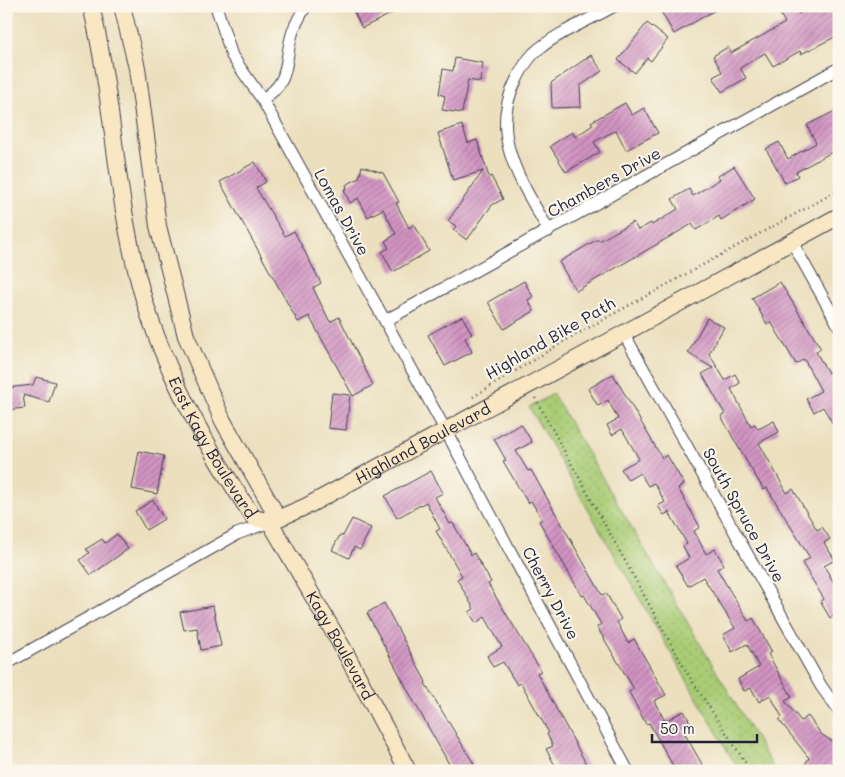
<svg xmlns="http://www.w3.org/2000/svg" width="845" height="777" font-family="Mali,sans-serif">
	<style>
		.park { fill: url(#park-dots); stroke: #667758 }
		.building { fill: url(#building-hatch) }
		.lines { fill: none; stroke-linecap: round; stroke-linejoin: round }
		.minor-casing { stroke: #403e4e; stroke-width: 13 }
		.secondary-casing { stroke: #403e4e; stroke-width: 18 }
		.path { stroke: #403e4e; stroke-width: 2.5; stroke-dasharray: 1 4; stroke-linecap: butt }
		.minor { stroke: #fff; stroke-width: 11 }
		.secondary { stroke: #f9e7c3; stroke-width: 16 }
		.labels { text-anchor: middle; stroke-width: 4; stroke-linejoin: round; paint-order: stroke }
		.street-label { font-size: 16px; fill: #22223b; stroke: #fbf7ec }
	</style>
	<defs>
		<pattern id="park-dots" width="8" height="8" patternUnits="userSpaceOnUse" patternTransform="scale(1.25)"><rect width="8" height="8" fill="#a9cc75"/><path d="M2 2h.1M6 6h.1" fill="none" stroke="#91af66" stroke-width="1.8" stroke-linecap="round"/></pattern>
		<pattern id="building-hatch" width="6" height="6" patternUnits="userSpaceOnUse" patternTransform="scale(1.25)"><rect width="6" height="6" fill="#d194c2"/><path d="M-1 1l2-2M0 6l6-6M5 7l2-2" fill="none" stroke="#a9789f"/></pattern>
	</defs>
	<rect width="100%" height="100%" fill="#fbf7ec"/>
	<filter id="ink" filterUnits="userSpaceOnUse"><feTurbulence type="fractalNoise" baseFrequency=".02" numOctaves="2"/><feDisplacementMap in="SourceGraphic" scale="10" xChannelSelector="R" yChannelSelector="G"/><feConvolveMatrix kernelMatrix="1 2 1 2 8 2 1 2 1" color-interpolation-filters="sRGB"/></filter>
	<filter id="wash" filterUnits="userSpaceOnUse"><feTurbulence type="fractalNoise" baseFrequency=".0096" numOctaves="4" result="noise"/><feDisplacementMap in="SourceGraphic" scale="20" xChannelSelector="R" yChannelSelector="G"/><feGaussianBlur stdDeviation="1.12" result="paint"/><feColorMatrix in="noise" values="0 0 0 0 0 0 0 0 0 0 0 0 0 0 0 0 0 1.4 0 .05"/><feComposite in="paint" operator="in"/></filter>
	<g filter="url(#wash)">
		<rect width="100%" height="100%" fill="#ebdfbd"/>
		<path class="park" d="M553 394 771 764 778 771H739L529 407Z"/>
		<g id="blocks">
			<path class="building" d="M351 6H407L362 28Z
				M658 6H722L674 34Z
				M794 6 799 14 813 6H839V35L801 54 800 51 773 66 765 53 740 68 746 78 722 92 713 77 722 72 713 56 728 47 731 53 785 23 780 14Z
				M647 23 668 39 651 61 647 58 635 73 618 60Z
				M591 55 602 71 580 86 581 107 552 108 551 83Z
				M455 58 483 63 480 82 468 80 462 113 442 110 445 96 439 94 443 69 453 71Z
				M625 103 632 115 644 108 658 133 626 150 616 130 594 142 600 152 566 172 550 146 572 132 575 137 593 125 591 122Z
				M839 109V148L796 172 798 176 785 183 766 149 779 142 788 159 816 143 807 125Z
				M462 125 468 143 477 140 489 177 491 176 503 199 492 205 467 240 453 230 456 226 448 221 483 171 453 180 438 133Z
				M255 162 266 182 256 188 285 236 294 231 321 283 313 288 330 322 339 317 373 385 353 396 309 316 298 322 220 182Z
				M362 166 383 173 399 202 396 203 409 228 414 224 429 251 393 272 382 252 389 248 385 241 396 234 383 209 368 217 358 198 350 203 344 190 347 188 346 185 359 178Z
				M734 166 755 199 721 220 719 216 696 230 692 224 576 291 559 262 598 239 599 241 633 222 638 230 651 223 652 225 678 209 672 199 689 189 693 196 720 179 718 176Z
				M524 281 533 297 528 300 534 311 504 329 488 302Z
				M780 282 821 349 816 352 828 373 839 368V434L823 407 814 412 806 399 821 391 804 359 796 364 771 322 767 324 752 298Z
				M462 316 472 334 465 338 472 352 445 366 428 335Z
				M707 318 724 327 709 354 725 380 735 374 740 383 731 389 751 426 755 424 758 429 774 421 779 432 759 443 787 493 793 489 817 530 822 527 830 539 824 543 835 560 824 566 839 591V613L830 618 820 601 824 599 802 563 810 558 767 488 764 490 741 452 721 416 725 414 702 374 713 368 688 353Z
				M613 374 662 458 667 455 684 484 678 488 700 527 694 531 706 554 715 549 724 565 717 569 748 621 753 618 772 652 768 654 792 697 785 701 801 721 808 716 821 734 839 746V752L831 764 839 771H811L804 766 809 758 779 720 782 717 770 695 759 702 751 688 744 691 738 679 759 667 747 644 732 652 723 635 735 628 703 577 688 586 676 566 689 558 683 546 687 544 669 512 664 515 658 506 665 502 654 483 648 486 640 473 628 480 621 469 639 459 622 429 612 435 607 425 618 419 608 400 598 406 588 389Z
				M36 377 55 382 49 402 23 395 25 408 6 410V388L33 385Z
				M332 393 350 395 346 430 328 428Z
				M521 424 532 442 516 451 528 471 531 470 602 595 606 593 621 619 617 622 628 643 634 639 666 695 654 701 665 721 684 711 692 726 683 731 706 771H676L649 723 646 724 629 692 634 689 597 627 601 624 584 595 582 596 539 521 542 519 531 501 528 503 503 461 506 460 494 439Z
				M139 451 164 456 157 494 132 489Z
				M431 471 443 493 435 497 450 524 453 523 471 555 474 553 491 582 488 584 541 671 537 673 590 771H558L546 749 553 746 547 734 549 733 521 683 517 685 503 662 493 667 487 656 502 647 485 617 476 623 469 612 474 609 457 579 462 576 436 531 440 529 426 502 397 518 385 496Z
				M153 500 164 519 146 530 135 511Z
				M352 519 371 528 360 550 354 547 349 558 332 550 340 535 343 536Z
				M117 534 128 549 91 575 80 560 89 553 86 549 102 539 105 543Z
				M384 603 426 682 425 683 474 764 462 771H453L412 698 367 613Z
				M213 606 221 646 201 650 197 628 184 630 180 612Z"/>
		</g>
	</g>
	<g filter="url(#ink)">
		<use href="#blocks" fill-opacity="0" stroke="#403e4e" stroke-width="1"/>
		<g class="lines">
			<defs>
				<path id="minor" d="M216 6 232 56 262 99 446 431 628 771
					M262 99C293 82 283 60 293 31 296 23 301 14 306 6
					M549 231C524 186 489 138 514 85 519 74 525 62 534 53 556 33 588 21 614 6
					M792 242 839 326
					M385 321 839 68
					M624 334 821 686 839 711
					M6 664 237 534 270 522"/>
				<g id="secondary">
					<path id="s1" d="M91 6C112 90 114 177 134 261 154 353 201 440 254 518L270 522"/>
					<path d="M122 6 137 68 158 226 186 336 223 421 273 509 270 522"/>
					<path id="s2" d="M270 522 307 506 839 216"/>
					<path id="s3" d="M270 522 344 650 408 771"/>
				</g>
			</defs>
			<use href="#minor" class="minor-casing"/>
			<use href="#secondary" class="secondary-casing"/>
			<path class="path" d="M473 397 568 339 839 190
				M535 398 687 673 751 771"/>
			<use href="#minor" class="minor"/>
			<use href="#secondary" class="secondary"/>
		</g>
	</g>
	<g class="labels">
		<g class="street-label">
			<text transform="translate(604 182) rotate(-29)" y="6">Chambers Drive</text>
			<text transform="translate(342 212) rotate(61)" y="6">Lomas Drive</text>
			<text transform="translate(550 338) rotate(-30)" y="6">Highland Bike Path</text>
			<text dy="6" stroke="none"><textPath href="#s2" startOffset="172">Highland Boulevard</textPath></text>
			<text dy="6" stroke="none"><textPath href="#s1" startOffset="462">East Kagy Boulevard</textPath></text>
			<text transform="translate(744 515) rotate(61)" y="6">South Spruce Drive</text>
			<text transform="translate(551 593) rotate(62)" y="6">Cherry Drive</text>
			<text dy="6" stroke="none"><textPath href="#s3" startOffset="142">Kagy Boulevard</textPath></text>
		</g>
	</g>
	<rect width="845" height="777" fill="none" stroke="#fbf7ec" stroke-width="25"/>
	<path d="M652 734v8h105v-8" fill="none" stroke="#22223b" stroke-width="2.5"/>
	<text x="660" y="734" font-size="15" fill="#22223b" stroke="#fbf7ec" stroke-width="4" paint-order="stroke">50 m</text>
</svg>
